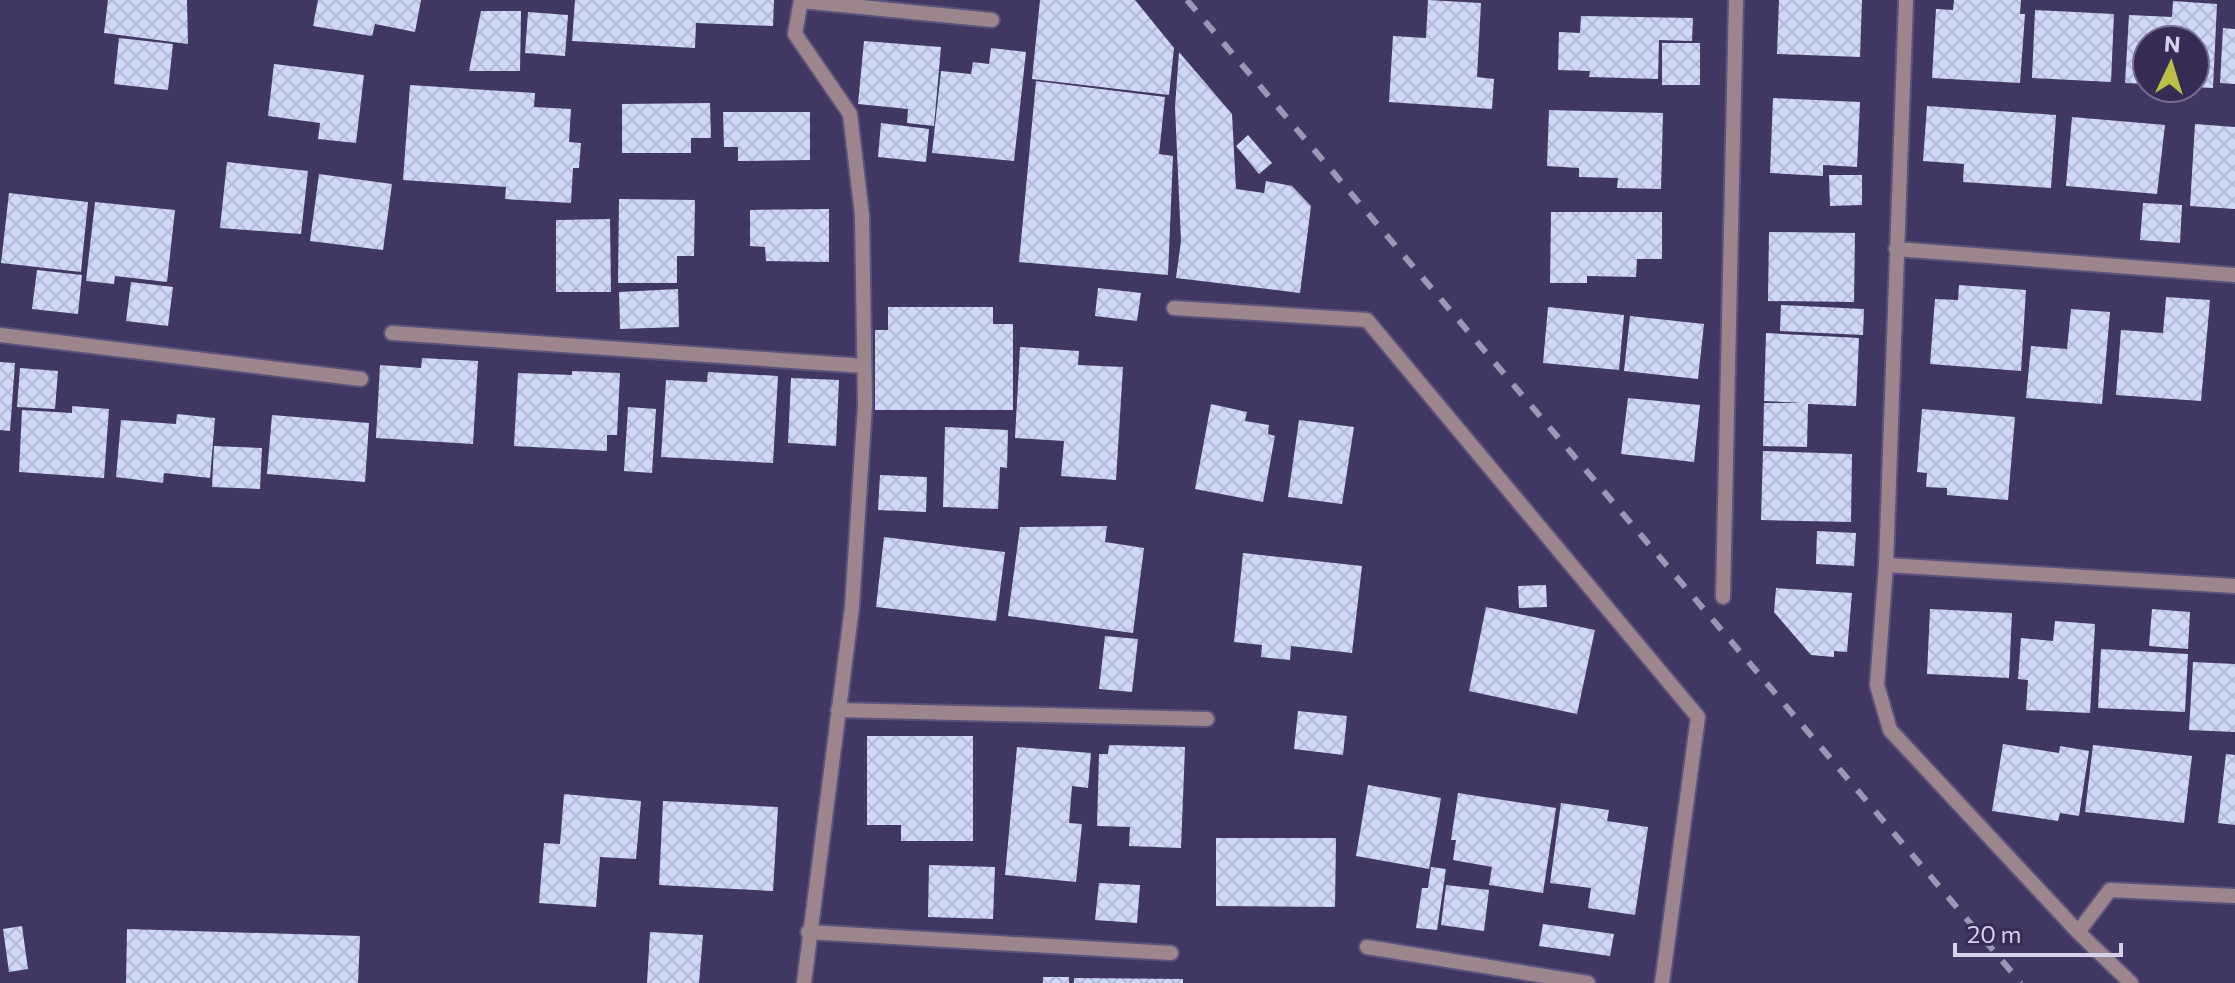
<svg xmlns="http://www.w3.org/2000/svg" width="2235" height="983" font-family="Commissioner,sans-serif">
	<style>
		.building { fill: url(#building-cross-hatch) }
		.lines { fill: none; stroke-linecap: round; stroke-linejoin: round }
		.minor-casing { stroke: #5b537b; stroke-width: 18 }
		.minor { stroke: #9d858e; stroke-width: 14 }
		.rail { stroke: #9c96b7; stroke-width: 6; stroke-dasharray: 14 14; stroke-linecap: butt }
	</style>
	<defs>
		<pattern id="building-cross-hatch" width="8" height="8" patternUnits="userSpaceOnUse" patternTransform="scale(2)"><rect width="8" height="8" fill="#cfd8f7"/><path d="M0 0l8 8M0 8l8-8" fill="none" stroke="#b2b9d4"/></pattern>
	</defs>
	<rect width="100%" height="100%" fill="#403762"/>
	<path class="building" d="M108 0H187L188 44 104 33Z
		M318 0H421L415 32 375 24 372 36 313 26Z
		M575 0H774L773 26 696 23 695 48 572 41Z
		M1040 0H1135L1174 48 1169 95 1032 79Z
		M1428 0 1481 3 1477 77 1494 79 1492 109 1389 102 1393 36 1426 38Z
		M1779 0H1862L1860 57 1777 54Z
		M1954 0H2021L2020 14H2025L2020 83 1932 78 1936 9 1953 10Z
		M2173 1 2217 4 2213 88 2195 87V40H2147V84L2125 83 2129 15 2172 17Z
		M2035 10 2114 14 2111 82 2032 78Z
		M481 11H521L520 71H469Z
		M528 12 568 15 565 56 525 53Z
		M1581 16 1693 18 1692 41 1659 40 1658 79 1589 77 1590 71 1558 70 1559 32 1580 33Z
		M2223 28 2235 29V84L2220 83Z
		M119 38 173 44 168 90 114 84Z
		M864 41 941 47 934 126 907 123 908 109 858 104Z
		M1662 43H1700V85H1662Z
		M991 48 1026 52 1014 161 932 153 941 71 971 74 973 62 989 64Z
		M1179 52 1232 114 1236 189 1264 193 1266 181 1292 186 1311 206 1300 293 1176 278 1181 241 1175 107Z
		M274 64 364 75 356 143 318 139 320 123 268 116Z
		M1036 81 1165 97 1159 154 1173 156 1168 275 1019 262Z
		M410 85 535 93 534 107 571 109 569 142 581 143 579 168H573L571 203 505 199 506 187 403 180Z
		M1773 98 1860 102 1857 167 1823 165V176L1770 173Z
		M710 103 711 138H691V153H622V104Z
		M1927 106 2056 115 2051 188 1963 182 1964 164 1923 161Z
		M1549 110 1663 113 1661 189 1617 188 1618 178 1579 177V168L1547 166Z
		M723 112H810V160L738 161V147H724Z
		M2072 117 2165 125 2157 194 2066 186Z
		M881 123 929 129 926 162 878 157Z
		M2195 124 2235 127V209L2190 206Z
		M1248 135 1272 163 1259 174 1236 146Z
		M227 162 308 171 301 234 220 228Z
		M319 174 392 184 383 250 310 241Z
		M1829 175H1862V205L1830 206Z
		M9 193 88 202 81 272 1 263Z
		M619 199 695 200 694 256H677V283H618Z
		M95 202 175 210 167 282 115 276 114 284 86 281Z
		M2143 203 2182 205 2180 243 2140 240Z
		M829 209V262L766 261 765 247 750 246V210Z
		M1551 212H1662V259H1637L1636 277 1587 276V283H1550Z
		M610 219 611 292H556V220Z
		M1769 232 1855 233 1854 302 1768 301Z
		M37 270 82 275 78 314 32 309Z
		M131 282 173 287 168 326 126 321Z
		M1959 285 2026 290 2021 371 1930 364 1935 299 1958 300Z
		M1098 288 1141 293 1137 321 1095 316Z
		M678 289 679 327 620 329 619 292Z
		M2166 297 2210 300 2201 401 2116 395 2121 330 2163 333Z
		M1781 305 1864 309 1863 335 1780 331Z
		M888 307H993V324H1013V410H875V330H888Z
		M1548 307 1624 315 1619 370 1543 363Z
		M2071 309 2110 312 2102 404 2026 398 2031 346 2067 349Z
		M1630 316 1704 324 1698 379 1624 371Z
		M1766 333 1859 338 1856 406 1808 404 1807 447 1763 446 1764 403H1802L1764 401Z
		M1020 347 1079 351 1078 365 1123 367 1116 480 1061 476 1064 441 1015 438Z
		M422 358 478 361 473 444 376 438 380 365 421 368Z
		M0 362 15 363 10 431 0 430Z
		M20 368 58 371 55 409 17 407Z
		M572 371 620 373 617 435H607V451L514 446 518 373 572 375Z
		M708 372 778 376 773 463 661 457 666 380 707 382Z
		M791 378 839 380 836 446 788 443Z
		M1628 398 1700 405 1694 462 1621 454Z
		M1211 404 1247 412 1245 421 1269 425 1268 434 1275 436 1263 502 1195 489Z
		M72 406 109 409 104 478 19 472 22 410 72 413Z
		M628 407 656 409 652 473 624 471Z
		M1922 409 2015 417 2008 500 1947 495V488L1926 487 1927 473 1917 472Z
		M177 414 215 418 210 478 164 473 163 483 116 477 121 420 176 424Z
		M272 415 369 423 365 482 267 474Z
		M1299 420 1354 427 1342 504 1288 497Z
		M945 427 1008 430 1007 468 1000 467 998 509 943 507Z
		M214 446 262 448 260 489 212 487Z
		M1763 451 1852 454 1851 522 1761 520Z
		M880 475 927 477 926 512 878 510Z
		M1107 526 1105 542 1144 548 1133 633 1008 616 1020 527Z
		M1817 531 1856 533 1854 566 1816 564Z
		M884 537 1005 552 996 621 876 607Z
		M1243 553 1362 566 1352 653 1291 646 1290 660 1261 657 1262 645 1234 642Z
		M1546 585 1547 607 1519 608 1518 586Z
		M1776 588 1852 593 1847 652 1834 651V657L1811 655 1774 612Z
		M1486 607 1595 630 1577 714 1469 691Z
		M1930 609 2012 613 2009 678 1927 674Z
		M2152 609 2190 612 2188 649 2149 646Z
		M2055 621 2095 624 2090 713 2026 710 2028 680 2018 679 2021 638 2053 641Z
		M1105 636 1138 639 1132 692 1099 689Z
		M2101 649 2188 654 2185 712 2098 708Z
		M2193 662 2235 664V732L2189 730Z
		M1298 711 1347 716 1343 755 1294 749Z
		M867 736H973V841H901V825H867Z
		M2003 744 2059 753 2060 746 2089 751 2079 816 2060 813 2058 821 1992 811Z
		M1109 745 1185 747 1181 848 1129 846 1130 827 1097 826 1099 754H1108Z
		M2093 745 2192 756 2184 823 2085 812Z
		M1017 747 1091 753 1088 788 1072 786 1069 823 1082 824 1076 882 1005 875Z
		M2226 754 2235 755V825L2218 823Z
		M1368 785 1441 798 1429 869 1356 856Z
		M1458 793 1556 808 1543 893 1489 885 1492 867 1453 860 1456 840H1451Z
		M564 794 641 801 636 859 600 857 596 907 539 903 544 843 560 844Z
		M663 801 778 807 773 891 659 885Z
		M1561 803 1609 810 1607 821 1648 827 1635 915 1588 908 1591 888 1550 883Z
		M1216 838H1336L1335 907 1216 906Z
		M929 865 995 867 993 919 928 917Z
		M1431 867 1446 869 1437 930 1416 928 1422 888H1428Z
		M1099 883 1140 885 1137 923 1095 920Z
		M1446 885 1489 890 1484 931 1441 925Z
		M1543 924 1614 934 1610 956 1539 946Z
		M22 926 28 969 9 972 3 929Z
		M127 929 360 936 358 983H126Z
		M650 932 703 935 699 983H647Z
		M1043 977H1069V983H1043Z
		M1074 978 1183 979V983H1074Z"/>
	<g class="lines">
		<defs>
			<path id="minor" d="M801 0 795 34 850 114 862 215 865 405 852 607 804 983
				M1906 0 1886 565 1877 685 1890 730 2078 932 2131 983
				M801 1 992 20
				M1896 249 2235 275
				M1174 308 1367 320 1698 717 1662 983
				M392 333 864 366
				M0 335 361 379
				M1886 565 2235 586
				M1723 597 1736 0
				M838 710 1207 719
				M808 932 1171 953
				M2078 932 2110 890 2235 896
				M1367 947 1588 983"/>
		</defs>
		<use href="#minor" class="minor-casing"/>
		<use href="#minor" class="minor"/>
		<path class="rail" d="M1187 0 2021 983"/>
	</g>
	<g transform="translate(2171 64) rotate(4)"><circle r="38" fill="#362c56" stroke="#766e92" stroke-width="2"/>
	<path d="M0-6L14 30L0 20L-14 30Z" fill="#bac046"/>
	<text y="-12" font-size="22" font-weight="bold" text-anchor="middle" fill="#d6d2ec">N</text>
	</g>
	<path d="M1955 943v12h166v-12" fill="none" stroke="#d6d2ec" stroke-width="4"/>
	<text x="1967" y="943" font-size="24" fill="#d6d2ec" stroke="#362c56" stroke-width="6" paint-order="stroke">20 m</text>
</svg>
